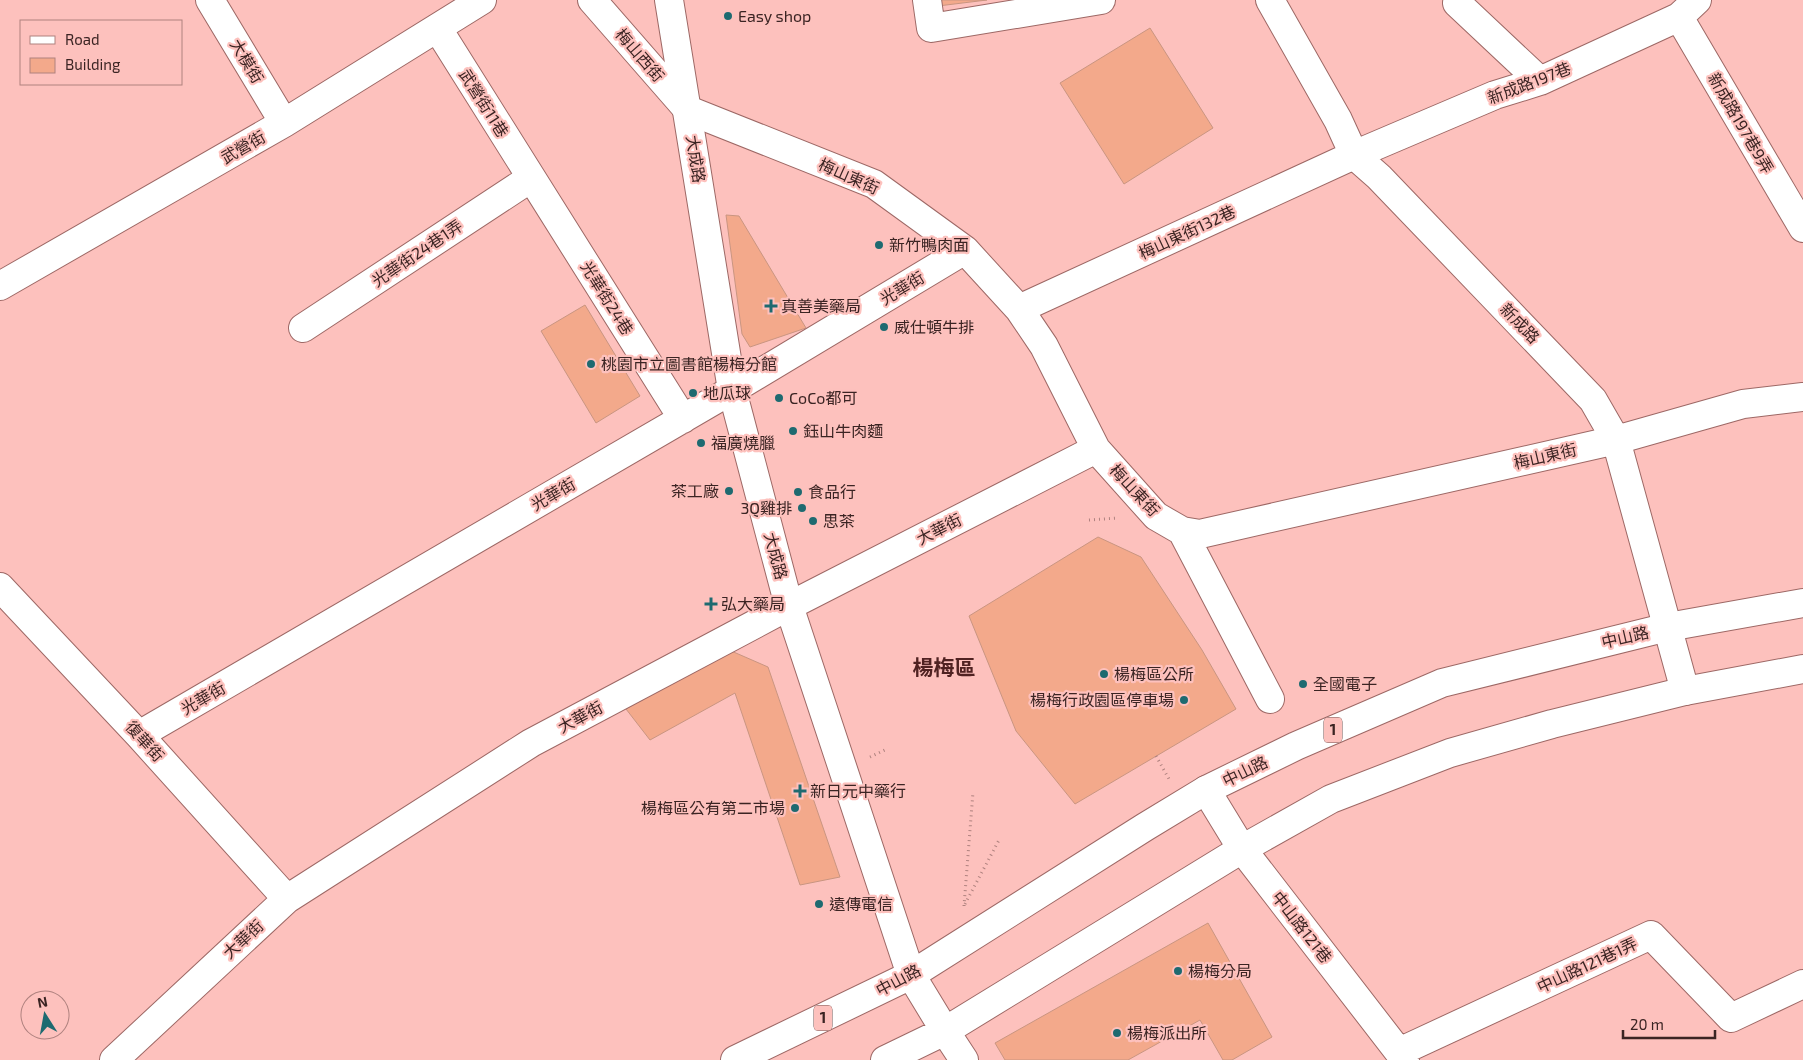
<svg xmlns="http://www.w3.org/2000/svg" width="1803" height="1060" font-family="'Exo 2','Noto Sans TC',sans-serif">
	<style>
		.building { fill: #f3a98b; stroke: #c99581 }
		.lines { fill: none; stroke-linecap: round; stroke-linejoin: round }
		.minor-casing { stroke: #9d6865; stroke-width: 30 }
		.major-casing { stroke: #9d6865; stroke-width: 30 }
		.path { stroke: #af827f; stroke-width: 3; stroke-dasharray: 1 4; stroke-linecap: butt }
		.minor { stroke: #fff; stroke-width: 28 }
		.major { stroke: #fff; stroke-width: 28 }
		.poi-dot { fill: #1e6a70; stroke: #fdc1bd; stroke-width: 2 }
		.labels { text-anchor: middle; stroke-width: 4.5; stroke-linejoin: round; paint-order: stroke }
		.shield { fill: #fdc1bd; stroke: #755351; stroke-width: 1 }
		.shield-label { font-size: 15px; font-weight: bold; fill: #3b2423 }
		.poi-label { font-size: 16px; fill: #3b2423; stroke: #fdc1bd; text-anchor: start }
		.street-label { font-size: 16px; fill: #3b2423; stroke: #fdc1bd }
		.district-label { font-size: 21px; font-weight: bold; fill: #502222; stroke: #fdc1bd }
	</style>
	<rect width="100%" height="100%" fill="#fdc1bd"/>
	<path class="building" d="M938 0H987L938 6Z
		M1150 28 1213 128 1124 184 1060 83Z
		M726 215 739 216 806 328 750 347 742 334Z
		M585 305 640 396 596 423 541 331Z
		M1098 537 1141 557 1202 650 1236 709 1075 804 1016 731 969 616Z
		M729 650 768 667 840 877 800 885 735 693 650 740 626 709Z
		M1208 923 1272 1037 1232 1060H1223L1200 1020 1128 1060H1005L995 1043Z"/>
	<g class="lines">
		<defs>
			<path id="minor" d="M210 0 284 123
				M592 0 688 110 874 184 965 250 1019 309 1044 346 1096 449 1156 516 1182 531 1200 534 1616 440 1743 404 1803 397
				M927 0 931 28 1101 0
				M1270 0 1338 120 1354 155 1379 177 1593 400 1616 440 1685 691
				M1459 0 1457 3 1540 81
				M1679 17 1803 228
				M438 29 683 419
				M0 286 284 123 482 0
				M1019 309 1354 155 1495 95 1540 81 1679 17 1697 0
				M303 328 531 178
				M1182 531 1270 699
				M0 587 139 735 287 899
				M139 735 732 390 965 250
				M1206 790 1242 849 1405 1060
				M945 1031 964 1060
				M1399 1052 1651 935 1731 1018 1803 984
				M114 1060 287 899 531 743 789 606 1096 449"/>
			<path id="major" d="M669 0 732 390 789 606 911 975 945 1031
				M735 1060 911 975 1145 827 1206 790 1296 746 1442 683 1668 627 1803 603
				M885 1060 945 1031 1242 849 1331 799 1450 753 1552 724 1685 691 1803 669"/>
		</defs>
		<use href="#minor" class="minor-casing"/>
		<use href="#major" class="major-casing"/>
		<path class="path" d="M1089 520 1118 518
			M1156 756 1169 779
			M870 757 887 749
			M965 904 999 840
			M964 906 973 792"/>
		<use href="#minor" class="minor"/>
		<use href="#major" class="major"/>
	</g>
	<g class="poi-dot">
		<circle cx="728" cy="16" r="5"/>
		<circle cx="879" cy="245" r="5"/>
		<path d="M768.5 298.5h5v5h5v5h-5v5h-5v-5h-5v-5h5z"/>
		<circle cx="884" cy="327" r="5"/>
		<circle cx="591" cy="364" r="5"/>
		<circle cx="693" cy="393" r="5"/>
		<circle cx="779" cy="398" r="5"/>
		<circle cx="793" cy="431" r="5"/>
		<circle cx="701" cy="443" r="5"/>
		<circle cx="729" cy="491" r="5"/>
		<circle cx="798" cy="492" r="5"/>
		<circle cx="802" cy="508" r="5"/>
		<circle cx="813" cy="521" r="5"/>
		<path d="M708.5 596.5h5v5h5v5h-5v5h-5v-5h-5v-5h5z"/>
		<circle cx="1104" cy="674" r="5"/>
		<circle cx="1303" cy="684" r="5"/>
		<circle cx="1184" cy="700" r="5"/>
		<path d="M797.5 783.5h5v5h5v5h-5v5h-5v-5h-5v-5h5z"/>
		<circle cx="795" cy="808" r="5"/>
		<circle cx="819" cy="904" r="5"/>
		<circle cx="1178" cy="971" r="5"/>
		<circle cx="1117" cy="1033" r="5"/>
	</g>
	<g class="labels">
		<g class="shield">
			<rect x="1324" y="717.5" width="18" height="25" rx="4"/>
			<rect x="814" y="1005.5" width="18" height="25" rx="4"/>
		</g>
		<g class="shield-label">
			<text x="1333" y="735">1</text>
			<text x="823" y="1023">1</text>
		</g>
		<g class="poi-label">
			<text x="738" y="22">Easy shop</text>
			<text x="889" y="251">新竹鴨肉面</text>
			<text x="781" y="312">真善美藥局</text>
			<text x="894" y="333">威仕頓牛排</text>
			<text x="601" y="370">桃園市立圖書館楊梅分館</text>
			<text x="703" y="399">地瓜球</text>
			<text x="789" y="404">CoCo都可</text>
			<text x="803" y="437">鈺山牛肉麵</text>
			<text x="711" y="449">福廣燒臘</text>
			<text x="719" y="497" text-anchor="end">茶工廠</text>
			<text x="808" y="498">食品行</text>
			<text x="792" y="514" text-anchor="end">3Q雞排</text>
			<text x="823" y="527">思茶</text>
			<text x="721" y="610">弘大藥局</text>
			<text x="1114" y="680">楊梅區公所</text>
			<text x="1313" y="690">全國電子</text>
			<text x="1174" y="706" text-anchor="end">楊梅行政園區停車場</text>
			<text x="810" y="797">新日元中藥行</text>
			<text x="785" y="814" text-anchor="end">楊梅區公有第二市場</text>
			<text x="829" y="910">遠傳電信</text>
			<text x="1188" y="977">楊梅分局</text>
			<text x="1127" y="1039">楊梅派出所</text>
		</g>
		<g class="street-label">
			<text transform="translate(640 55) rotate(49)" y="6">梅山西街</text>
			<text transform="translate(247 61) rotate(59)" y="6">大模街</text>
			<text transform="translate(1529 83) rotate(-21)" y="6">新成路197巷</text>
			<text transform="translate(484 103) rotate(58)" y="6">武營街11巷</text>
			<text transform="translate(1741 123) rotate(60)" y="6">新成路197巷9弄</text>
			<text transform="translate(243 147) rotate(-30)" y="6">武營街</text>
			<text transform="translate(696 159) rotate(81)" y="6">大成路</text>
			<text transform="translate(849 176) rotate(24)" y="6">梅山東街</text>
			<text transform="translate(1187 232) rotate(-25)" y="6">梅山東街132巷</text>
			<text transform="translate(417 253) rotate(-34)" y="6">光華街24巷1弄</text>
			<text transform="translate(902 288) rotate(-31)" y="6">光華街</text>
			<text transform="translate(607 298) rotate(58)" y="6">光華街24巷</text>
			<text transform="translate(1520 323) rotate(46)" y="6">新成路</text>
			<text transform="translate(1545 456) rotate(-13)" y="6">梅山東街</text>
			<text transform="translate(1135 490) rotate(47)" y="6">梅山東街</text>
			<text transform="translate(553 494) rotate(-30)" y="6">光華街</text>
			<text transform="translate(939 529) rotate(-27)" y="6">大華街</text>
			<text transform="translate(776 556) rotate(75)" y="6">大成路</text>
			<text transform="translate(1625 637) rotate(-13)" y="6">中山路</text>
			<text transform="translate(203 698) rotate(-30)" y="6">光華街</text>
			<text transform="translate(580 717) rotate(-28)" y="6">大華街</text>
			<text transform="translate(145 741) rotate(48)" y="6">復華街</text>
			<text transform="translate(1245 771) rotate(-26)" y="6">中山路</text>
			<text transform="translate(1302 927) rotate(52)" y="6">中山路121巷</text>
			<text transform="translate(243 939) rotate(-43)" y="6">大華街</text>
			<text transform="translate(1587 965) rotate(-25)" y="6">中山路121巷1弄</text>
			<text transform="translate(898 980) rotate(-28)" y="6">中山路</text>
		</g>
		<g class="district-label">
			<text x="944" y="675">楊梅區</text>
		</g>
	</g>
	<rect x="20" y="20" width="162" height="65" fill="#fdc1bd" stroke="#af827f"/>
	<rect x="30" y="36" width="25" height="8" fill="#ffffff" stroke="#af827f"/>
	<text x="65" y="45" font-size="15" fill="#3b2423">Road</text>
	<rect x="30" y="58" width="25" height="15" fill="#f3a98b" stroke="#af827f"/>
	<text x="65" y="70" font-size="15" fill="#3b2423">Building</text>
	<g transform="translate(45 1015) rotate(349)"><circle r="24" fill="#fdc1bd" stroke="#af827f"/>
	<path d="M0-4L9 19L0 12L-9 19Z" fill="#1e6a70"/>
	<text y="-8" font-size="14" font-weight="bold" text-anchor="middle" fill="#3b2423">N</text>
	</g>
	<path d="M1623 1030v8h92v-8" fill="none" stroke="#3b2423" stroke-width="2.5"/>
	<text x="1630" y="1030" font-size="15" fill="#3b2423" stroke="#fdc1bd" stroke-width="4" paint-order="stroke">20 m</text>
</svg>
